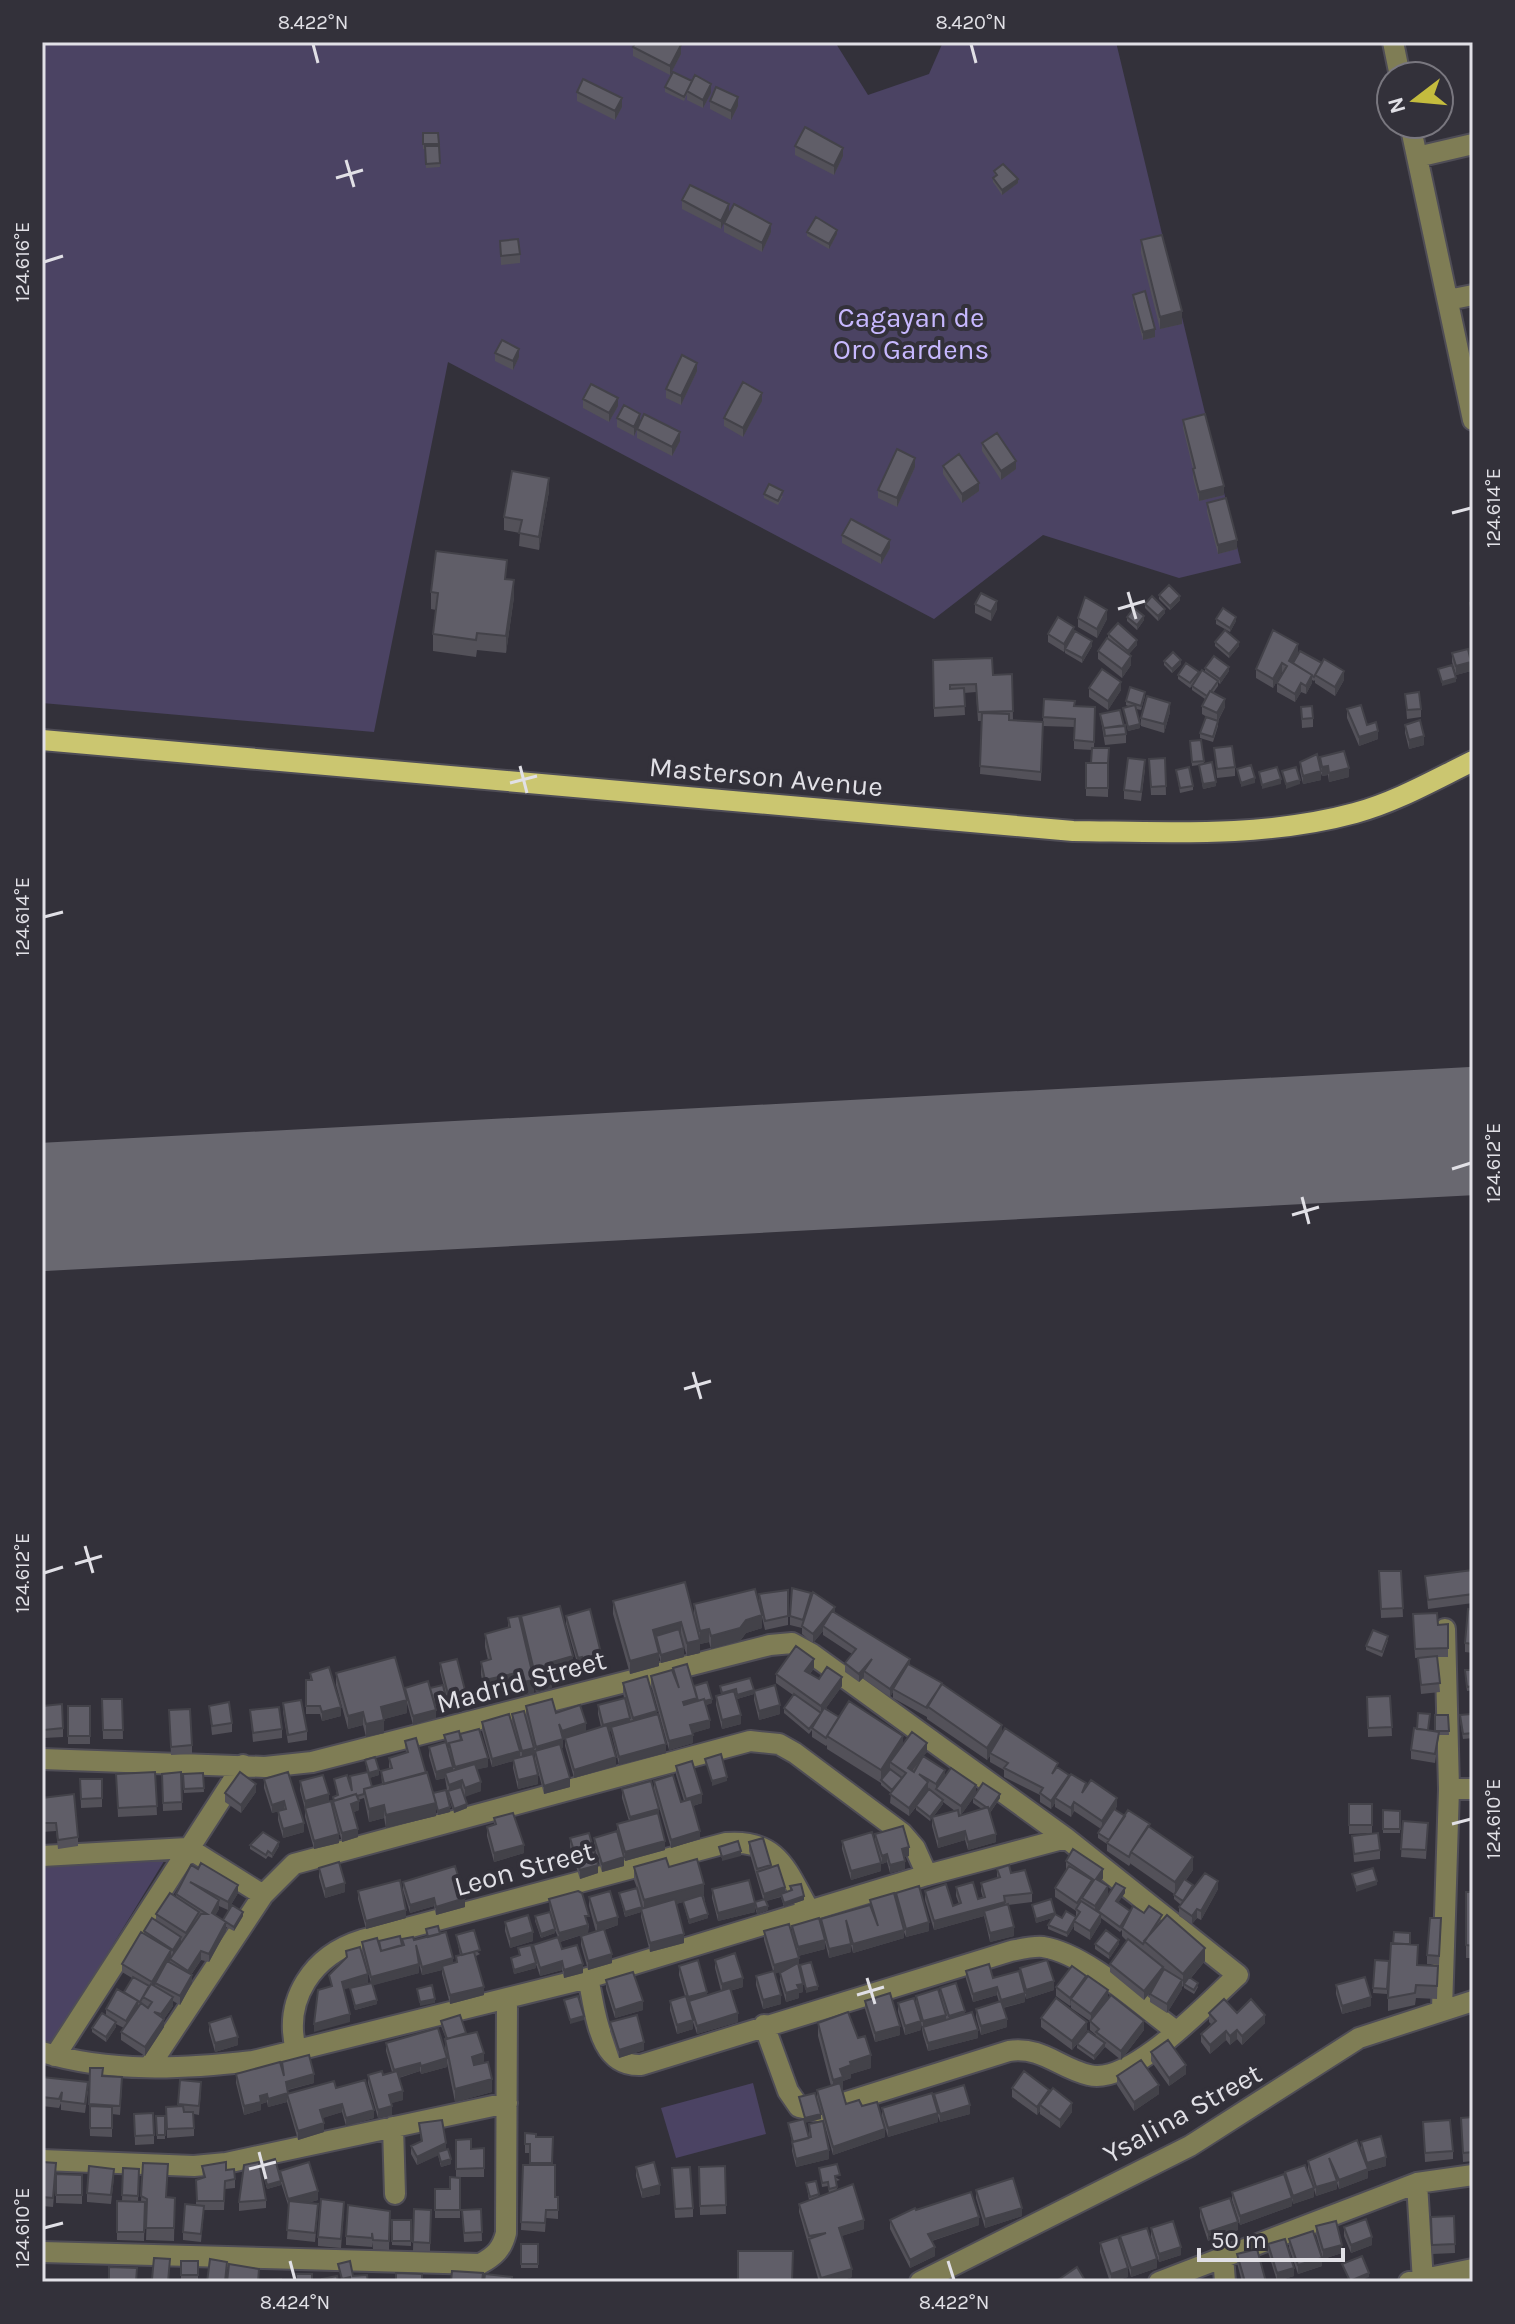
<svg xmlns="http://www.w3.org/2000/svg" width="1515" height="2324" font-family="Karla,sans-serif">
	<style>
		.green { fill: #4b4363 }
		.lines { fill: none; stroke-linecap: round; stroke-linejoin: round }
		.runway { stroke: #696870; stroke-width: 128 }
		.minor-casing { stroke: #4f4d56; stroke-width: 24 }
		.major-casing { stroke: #4f4d56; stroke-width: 24 }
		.minor { stroke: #7f7d55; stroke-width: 20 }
		.major { stroke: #cbc670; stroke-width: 20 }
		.wall { fill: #535159; fill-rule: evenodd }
		.shaded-wall { fill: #434249 }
		.building { fill: #605e68; stroke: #434249; stroke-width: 2 }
		.ticks { fill: none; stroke: #e1e0e6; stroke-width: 3 }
		.labels { text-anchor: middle; stroke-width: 8; stroke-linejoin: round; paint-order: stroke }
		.park-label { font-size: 28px; fill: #c7b8fe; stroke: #33313a }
		.street-label { font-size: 28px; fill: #e1e0e6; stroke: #33313a }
		.neatline { fill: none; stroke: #e1e0e6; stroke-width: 3 }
		.ticks-label { font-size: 20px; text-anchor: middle; fill: #e1e0e6 }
	</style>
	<rect width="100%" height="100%" fill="#33313a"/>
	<path class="green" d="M42 42H835L868 95 929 74 943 42H1116L1241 563 1179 578 1043 535 934 619 448 362 374 732 42 703Z
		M166 1858 52 2044 42 2041V1865Z
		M753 2083 766 2134 676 2158 661 2108Z"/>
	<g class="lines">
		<path class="runway" d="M42 1207 1473 1131"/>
		<defs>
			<path id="minor" d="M1393 42 1400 76
				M1410 124 1473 420
				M1417 157 1473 144
				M1448 300 1473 295
				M42 1759 265 1767 312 1762 770 1645 792 1643 812 1654 1066 1838 1238 1975C1208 2002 1131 2086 1089 2075 1059 2068 1042 2046 1009 2051L818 2111 799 2107 788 2091 764 2025
				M1449 1789H1473
				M42 1856 188 1848 263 1895
				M588 1978C596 2011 597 2067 641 2065L1011 1951C1021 1949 1033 1946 1043 1947 1087 1954 1140 2005 1176 2031
				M1442 2009 1449 1789 1445 1629
				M296 2050C283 1999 313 1955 362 1940L726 1843C778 1839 786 1869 808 1908
				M42 2052C110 2073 183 2069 253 2061L588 1978 927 1875 1066 1838
				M55 2056 243 1765
				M149 2067 263 1895 294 1864 750 1741 779 1744 795 1753 902 1833 915 1848 927 1875
				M393 2127 395 2194
				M42 2160 194 2166 226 2163 507 2103
				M1417 2183 1423 2282
				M42 2252 480 2264C495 2256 502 2249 506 2233L507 1998
				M1223 2256 1225 2282
				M920 2282 1190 2146 1359 2038 1473 2001
				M1159 2282 1417 2183 1473 2175
				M1409 2282 1473 2269"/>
			<path id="major" d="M42 740 1073 831C1167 832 1263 838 1355 813 1396 802 1434 780 1473 761"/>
		</defs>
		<use href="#minor" class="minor-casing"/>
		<use href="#major" class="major-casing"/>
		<use href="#minor" class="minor"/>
		<use href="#major" class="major"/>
	</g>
	<path class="wall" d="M633 47 681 54 670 75 633 56Z
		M665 87 711 93 703 108 687 100V94L684 101 665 92Z
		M577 92 622 107 615 120 577 101Z
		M710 101 738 106 731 120 710 109Z
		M423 133H438L440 167 426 168V149H423Z
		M795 146 843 156 834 175 795 155Z
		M994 171 1018 183 1002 195 993 182V178L995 177Z
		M682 200 729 204 721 229 682 209Z
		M724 223 771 232 762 252 724 232Z
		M807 232 837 234 829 249 807 236Z
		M1141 240 1182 324 1160 329 1141 253Z
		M500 241 520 254V263L501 265Z
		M1133 295 1155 337 1143 340 1133 303Z
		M495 353 519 357 513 370 495 361Z
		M697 371 681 405 666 398V389Z
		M583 399 618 406 609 422 583 408Z
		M762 401 743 437 724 426V418Z
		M617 418 640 421 680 441 672 456 637 438V430L634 436 617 427Z
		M1183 420 1224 495 1199 501 1193 478V469L1183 428Z
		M982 443 1016 469 1001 480 982 451Z
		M943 466 979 491 962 503 943 474Z
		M915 467 897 507 878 498V490Z
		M549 491 539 550 519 546 520 533 504 530V517Z
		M764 494 783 496 778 505 764 498Z
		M1207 503 1237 549 1218 554 1207 512Z
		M842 535 890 548 881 564 842 543Z
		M507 579 514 597 506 653 477 650 476 657 433 651V634L436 610 431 609V592Z
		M1159 595 1180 600 1170 610 1159 599Z
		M1473 602V626L1470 612V603Z
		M975 604 997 609 991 621 975 613Z
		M1145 604 1165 613 1158 621 1145 608Z
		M1127 617 1144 620 1137 630 1127 621Z
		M1078 618 1107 619 1097 638 1078 627Z
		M1216 619 1236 621 1230 632 1216 624Z
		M1048 634H1074L1092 646 1082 663 1065 653V650L1064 652 1048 642Z
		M1108 634 1137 645 1129 654 1131 665 1122 678 1098 659V651L1108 638Z
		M1215 642 1239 646 1229 658 1215 646Z
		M1298 653 1344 680 1335 696 1315 683V680L1314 681 1312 680V683L1306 694 1301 692 1295 702 1277 692V683L1284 672H1282L1273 688 1256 678V669Z
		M1452 653 1471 671 1456 675 1452 662Z
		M933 660 993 675 1012 674 1013 720H1009L1043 722 1044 699 1074 706 1095 707 1094 748H1109L1108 797 1086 796V763H1091L1092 750 1074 749V727L1043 726 1041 781 980 774 982 721H978L976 692 964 693 965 715 934 717Z
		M1164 661 1181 664 1172 673 1164 665Z
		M1205 668 1229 671 1220 684 1218 682V686L1213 693 1225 707 1218 721V726L1213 742 1200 738V733L1210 719 1202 714V706L1205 699 1192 690V686L1190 688 1178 679V675H1199L1205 673Z
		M1089 688 1121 690 1108 710 1089 697Z
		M1405 694 1421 709V717L1407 719Z
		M1145 696 1141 710 1136 709 1140 728 1128 731 1123 708 1130 707 1126 705V701Z
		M1301 707 1313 718V727L1302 728Z
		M1347 709 1367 725 1378 739 1359 746 1347 718Z
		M1170 712 1164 733 1141 726V718Z
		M1100 714 1124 726 1126 734V743L1105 745Z
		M1405 725 1424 745 1409 749 1405 733Z
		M1201 740 1204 764 1216 786 1203 789 1199 765 1192 766 1190 741Z
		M1214 748 1235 767V776L1217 778Z
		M1320 757 1349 777 1329 782 1328 775 1322 776 1321 773V780L1303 784 1300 771V762L1320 764Z
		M1165 758 1166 795H1151L1149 759Z
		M1145 769 1141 801 1124 799V790Z
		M1176 770 1193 786V790L1180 793Z
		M1473 1570V1603L1428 1609 1425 1576Z
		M1379 1571H1401L1403 1617 1381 1618Z
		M788 1590V1625L765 1630 762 1617V1628L746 1633 740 1641 711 1649 709 1642 700 1644V1643V1653L687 1656 680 1635 684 1657 661 1663 659 1656V1666L630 1674 613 1614V1601L694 1614V1604L759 1603V1594Z
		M811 1598 835 1613 910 1665 1002 1732 1058 1768 1069 1778 1086 1786 1117 1806 1115 1810 1125 1816 1150 1827 1193 1870 1186 1880 1193 1889H1218L1201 1920 1197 1918 1192 1924 1179 1916V1907L1181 1905 1174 1899V1894L1131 1864V1863L1129 1866 1107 1851V1844L1098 1838V1833L1101 1829 1074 1811 1071 1817 1055 1807V1803L1051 1809 1040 1802V1795L1004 1777V1770L990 1762V1756L987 1760 927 1719V1717L893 1698V1692L890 1697 864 1679V1677L859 1682 845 1672V1663L852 1654 823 1635V1631L813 1643 802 1634V1628L790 1625V1616Z
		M1473 1610V1653L1465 1652V1643Z
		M1413 1614 1438 1625 1448 1624V1657H1437L1440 1692 1421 1694 1418 1658 1429 1657 1415 1658Z
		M521 1616 573 1669 552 1675V1688L536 1692 534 1683V1693L523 1695 521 1684 485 1693 481 1675V1662L488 1660 485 1647V1634L508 1628V1618L521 1626Z
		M566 1616 603 1669 584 1674 582 1665 578 1666 566 1624Z
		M1388 1640 1382 1657 1366 1650V1646Z
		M440 1663 467 1707 450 1711 440 1671Z
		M673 1668 712 1703 706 1705 710 1728 692 1733 693 1743 669 1750 651 1685V1676L673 1673Z
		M814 1668 810 1674 819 1679 842 1686 826 1708 839 1717 903 1745 927 1752 923 1756 945 1776 976 1794 961 1815 982 1809 973 1803V1798H1000L990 1813 996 1842 968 1850 965 1840 938 1848 932 1826V1818L930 1821 916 1810V1807L909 1816 890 1803 891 1793 881 1785V1783L827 1749V1745L826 1746 812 1737V1730L809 1734 784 1713V1708L793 1695 776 1683V1674ZM943 1802 955 1811 933 1817 943 1804Z
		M1473 1670V1690L1467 1691 1465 1675Z
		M310 1673 341 1716 322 1721 320 1714H306V1680H310Z
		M336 1673 405 1694V1688L430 1690 446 1703 435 1706 436 1718 413 1725 407 1703V1713L384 1719V1733L366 1737 363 1725 348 1729 336 1685Z
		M623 1683 657 1714 666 1753 619 1765 611 1731 609 1732 616 1766 574 1778 565 1746V1739H563V1748H561L570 1787 544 1794 535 1760 534 1748V1757L538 1784 518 1789 513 1768V1761L492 1767 482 1731V1722L512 1723V1714L526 1715V1706L556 1713 586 1731 601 1727 598 1714V1705L624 1698 623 1692Z
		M720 1686 754 1691 780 1714 759 1720 754 1700V1694L737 1699 741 1724 722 1729 716 1705V1696L721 1695Z
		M1390 1696 1392 1736 1368 1737 1367 1697Z
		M102 1699H122L123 1739H103Z
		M283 1703 307 1731V1740L288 1743 283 1712Z
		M68 1706H90V1744H68Z
		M209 1706 232 1723V1732L212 1735Z
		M250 1710 282 1729V1738L253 1742Z
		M43 1714 63 1728V1737L44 1738Z
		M1448 1715 1449 1735H1439L1435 1763 1411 1759V1750L1428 1731 1435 1732Z
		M169 1718 192 1745V1754L171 1755Z
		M1460 1720 1473 1728V1738L1463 1739Z
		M444 1735 460 1739 488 1767 477 1769 481 1791 465 1796 467 1808 454 1813 448 1796 445 1778 436 1780 429 1756V1747L445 1743Z
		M405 1741 426 1773 433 1793 450 1812 438 1815 436 1807V1816L386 1828 384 1818 369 1822 364 1798 358 1800 359 1810 354 1812 358 1837 342 1842 333 1810 339 1843 314 1849 305 1817V1809L300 1790V1781L329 1802 333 1810V1797L337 1796 334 1779 351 1789 367 1772 365 1760 379 1775 369 1778 372 1787 382 1784 381 1771 389 1769V1758L406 1753Z
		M676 1766 702 1803 693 1806 700 1839 671 1848 654 1790V1781L681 1802 684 1801 676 1775Z
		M155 1772 157 1815 118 1817 116 1774Z
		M181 1772 182 1810 163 1811 162 1774Z
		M203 1773 204 1792 184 1793 183 1774Z
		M80 1779H102V1807L81 1808Z
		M264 1779 304 1823V1832L283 1838 278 1820V1811L272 1813 264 1788Z
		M622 1789 659 1818 665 1850 625 1861 624 1859V1866L602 1872 594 1847V1838L617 1832V1824L629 1821 622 1798Z
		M256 1792 241 1813 225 1802V1793Z
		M42 1798 78 1837V1846L58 1849 56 1831 42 1832Z
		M1349 1804H1372V1833L1380 1850V1859L1354 1862 1352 1836 1372 1833 1349 1834Z
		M1383 1810 1400 1811V1833H1383Z
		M494 1818 524 1853 494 1862 487 1836V1827L494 1825Z
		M1403 1821 1428 1823 1426 1859 1401 1857Z
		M875 1834 909 1856 904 1857 905 1869 890 1873 887 1862 882 1864 877 1849 881 1871 851 1880 842 1849V1841L875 1842Z
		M570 1838 598 1873 580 1879 570 1847Z
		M749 1842 771 1867 785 1893 790 1891V1886L804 1900 784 1907 781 1897 766 1901 768 1910 757 1914 755 1907V1912L718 1921 712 1898V1889L755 1902 763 1899 749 1851Z
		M250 1845 279 1846 272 1858 268 1856 266 1859 250 1849Z
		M1066 1861 1103 1878 1101 1882 1108 1895 1125 1893 1118 1902 1130 1911 1144 1913 1162 1920 1205 1961 1191 1978 1198 1987 1194 1994 1184 1988V1985L1182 1987V1989L1167 2013 1150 2002V1994L1153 1989 1144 2000 1110 1972V1964L1127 1941 1122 1936V1930L1120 1932 1101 1918V1922L1090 1940 1074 1930V1926L1067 1937 1048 1929V1925L1052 1918 1036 1923 1032 1905 1055 1914 1062 1918 1076 1917V1911L1055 1897V1888L1066 1870Z
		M191 1865 238 1893 228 1910 219 1906V1909L215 1915 223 1920 243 1916 234 1931 226 1927V1931L209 1962 201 1960 191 1975 192 1983 180 2005 173 2001V2006L164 2019V2027L145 2056 121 2040V2032L124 2028 116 2024V2027L106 2042 92 2032V2028L106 2015V2009L124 1993 132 1978 122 1972V1964L144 1934V1931L156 1920V1914L176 1897V1894Z
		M634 1867H669L704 1896 708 1918 689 1924 683 1902 676 1904 684 1943 650 1952 641 1917V1912L625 1917 619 1893 637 1888 634 1880Z
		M319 1868 345 1892 325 1898 319 1877Z
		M997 1869 1011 1873 1032 1893V1902L1008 1905 1014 1936 990 1942 984 1916 934 1930 925 1900V1891L953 1906 959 1904 956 1896V1887L978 1899 983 1898 981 1891V1883L997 1878Z
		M403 1882 465 1907 436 1915 434 1906 410 1913 403 1890Z
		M358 1891 406 1918 366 1929 358 1899Z
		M1466 1892H1473V1958H1466Z
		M896 1893 929 1931 906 1937 904 1932V1938L853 1953 851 1945V1952L829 1958 825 1942V1949L798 1956 792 1935V1926L821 1925V1919L870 1906V1900L896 1899Z
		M589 1897 618 1925 604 1930 612 1963 588 1970 581 1945V1936L596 1932 589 1906Z
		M549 1899 589 1924 588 1933 560 1942 562 1949 583 1973 564 1978 562 1970 540 1976 536 1964V1968L514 1974 511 1958 519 1955 518 1948 533 1952V1945L558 1937 555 1930V1933L541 1938 535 1921V1916L550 1912Z
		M505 1922 533 1941 510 1948 505 1931Z
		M1441 1927 1439 1965 1427 1964V1955Z
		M426 1929 440 1934 453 1963 456 1962V1956L460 1955 456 1935 480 1954 476 1956 484 1995 450 2004 442 1974V1970L422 1975 419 1964V1973L373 1985 377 2004 355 2010 350 1988 371 1983 362 1951V1942L402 1945V1939L414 1940 427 1937Z
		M764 1931 799 1966 803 1992 799 1993V1998L786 2002 780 1981V1973L784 1971 775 1973 781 2004 763 2009 756 1985V1976L773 1971 764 1940Z
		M1095 1944H1119L1109 1959 1095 1949Z
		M1410 1945 1417 1965 1438 1966 1437 1999 1416 1998 1415 2005 1388 2011V1998Z
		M715 1960 743 1987 730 1991 738 2022 697 2034 693 2022V2029L677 2034 670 2010V2001L685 1996 679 1975V1966L707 1995 721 1991 715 1968Z
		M1375 1960 1389 1961 1387 1994 1373 1993Z
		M1020 1968 1054 1990 1026 1999 1025 1995V2002L1003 2008 1007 2027 981 2035 976 2017V2009L999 2002 997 1995 973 2002 966 1979V1971L993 1978 1020 1974Z
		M1086 1979 1144 2030 1121 2060 1105 2047 1094 2060 1077 2048V2044L1072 2050 1041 2027V2018L1087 2030 1077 2043 1096 2037V2035L1090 2030V2021L1071 2008V2005L1070 2006 1056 1996V1987Z
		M606 1980 643 2010 615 2018 606 1989Z
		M1336 1985 1371 2006 1342 2014 1336 1994Z
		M940 1988 965 2014 978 2038 928 2051 923 2035 921 2023V2030L905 2035 898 2012V2003H916V1996H940Z
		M865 2001 900 2035 875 2042 865 2009Z
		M1209 2013H1237L1265 2023 1242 2045 1237 2039 1230 2045 1226 2040 1210 2054 1201 2042V2034L1211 2024 1209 2022Z
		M441 2021 466 2034 484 2063 492 2092 455 2102 447 2063V2067L421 2074 420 2071 399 2078 403 2100 391 2103 392 2115 378 2118 368 2083V2075H383L392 2072 386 2051V2043L445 2050 446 2039 441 2026Z
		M610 2022 644 2050 619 2058 610 2031Z
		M209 2023 238 2045 215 2052 209 2031Z
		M818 2023 871 2068 851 2074V2078L843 2081 842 2090 846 2104 862 2106 885 2137 833 2155 817 2098V2090L831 2086 818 2036Z
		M1151 2052 1186 2074 1169 2086 1151 2061Z
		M282 2062 314 2083 288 2090V2094L336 2088 374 2118 346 2126 342 2112 322 2118 324 2132 298 2140 287 2102 268 2107 267 2102 261 2104V2110L244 2115 236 2083V2074L282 2069Z
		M102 2076 122 2086 120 2115 112 2114V2137L90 2136 89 2104Z
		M1117 2076 1159 2094 1134 2111 1117 2085Z
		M42 2077 88 2091 85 2113 61 2110V2103L59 2108 42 2106Z
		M180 2080 201 2091 199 2115 194 2114V2136L167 2138 166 2107 178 2106Z
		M1012 2088 1049 2093 1072 2112 1060 2128 1040 2114V2111L1037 2115 1012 2097Z
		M934 2094 970 2114 940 2122 938 2116V2122L888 2137 882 2117V2108L934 2100Z
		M134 2114 154 2135V2144L135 2145Z
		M156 2116H165V2139H157Z
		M1473 2117V2161L1463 2162 1461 2118Z
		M1423 2122 1453 2151V2159L1425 2162Z
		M419 2123 446 2150 451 2164 441 2167 438 2155 417 2165 411 2154V2146L421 2141Z
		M788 2123 809 2138V2124L829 2159 796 2167 792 2151V2142Z
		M525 2133 536 2137H553L552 2165 555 2197H558V2219L546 2218 545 2232 521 2230 523 2165H530V2153H525Z
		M456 2140 471 2149 484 2148V2177H456Z
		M1361 2142 1386 2166 1368 2171V2178L1339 2189 1337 2183V2189L1316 2196 1308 2169V2161L1361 2151Z
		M42 2162 56 2172 53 2207 42 2206Z
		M143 2163 167 2197 175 2198 174 2241 146 2240 147 2212 145 2211 144 2241 117 2240V2201H122L123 2168 139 2169 138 2202H141Z
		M261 2163 280 2177V2171L318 2200 307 2203 318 2212 315 2242 287 2239 289 2208 281 2183V2185L267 2189 261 2168Z
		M202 2166 226 2170 235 2179V2188L225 2189 224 2210H204L201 2242 183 2240V2232L196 2205V2180L203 2178Z
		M725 2166 726 2214 700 2215 699 2167Z
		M636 2167 660 2194 642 2198 636 2176Z
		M672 2168 693 2208V2217L675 2218Z
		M819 2168 840 2180 836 2181 837 2190 864 2229 841 2236 852 2277 836 2282H819L799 2212V2204L809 2200 806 2183 819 2196 829 2193 828 2186 822 2187Z
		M1285 2172 1314 2197 1293 2204 1292 2199V2206L1240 2225 1232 2200V2192L1285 2179Z
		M56 2174 82 2175V2204L56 2203Z
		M114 2177 111 2204 87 2202V2193Z
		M460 2178V2218H435V2189H450Z
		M976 2190 1022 2216 985 2228 976 2198Z
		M266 2200V2208L239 2211V2202Z
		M1200 2208 1238 2230 1208 2241 1200 2217Z
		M414 2209 431 2210 430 2251H413Z
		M481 2209 482 2241 464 2242 462 2210Z
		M344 2210 341 2248 318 2246V2237Z
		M916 2210 979 2225 932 2241 935 2256 910 2268 890 2229V2220Z
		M390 2211 389 2250 373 2249 372 2242V2247L346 2245V2236Z
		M1454 2216 1455 2253 1432 2254 1431 2217Z
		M392 2220H411V2246L392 2245Z
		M1316 2226 1342 2253 1323 2259 1316 2235Z
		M1344 2227 1372 2245 1351 2253 1344 2236Z
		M1151 2228 1181 2255 1159 2262 1151 2237Z
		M1120 2236 1157 2268 1131 2277 1128 2266V2277L1110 2282 1100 2252V2243L1120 2244Z
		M1289 2239 1322 2266 1298 2274 1289 2248Z
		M521 2244H538V2268H521Z
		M1268 2244 1294 2276 1277 2281 1268 2252Z
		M1237 2254 1266 2282H1242L1237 2263Z
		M181 2261H198V2280H181Z"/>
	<path class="shaded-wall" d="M681 45V54L670 75V66Z
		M711 84V93L703 108V100Z
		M738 97V106L731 120V111Z
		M622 98V107L615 120V111Z
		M843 148V156L834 175V166Z
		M1018 179V183L1002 195V190Z
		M729 204V213L721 229V221Z
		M771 224V232L762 252V243Z
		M837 230V234L829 249V244Z
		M1182 311V324L1160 329V317Z
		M1155 329V337L1143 340V332Z
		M519 349V357L513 370V361Z
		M697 363V371L681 405V396Z
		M762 393V401L743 437V428Z
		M618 398V406L609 422V413Z
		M640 414V423L634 436V427Z
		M680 432V441L672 456V447Z
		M915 458V467L897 507V498Z
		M1016 461V469L1001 480V471Z
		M549 478V491L539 550V537Z
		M979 483V491L962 503V494Z
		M1224 486V495L1199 501V492Z
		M890 540V548L881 564V556Z
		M1237 540V549L1218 554V545Z
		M514 580V597L506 653V636Z
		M1180 596V600L1170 610V606Z
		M997 601V609L991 621V612Z
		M1165 609V613L1158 621V616Z
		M1107 610V619L1097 638V629Z
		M1144 616V620L1137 630V625Z
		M1236 617V621L1230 632V628Z
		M1074 627V635L1064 652V644Z
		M1137 640V645L1128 655V651Z
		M1092 641V646L1082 663V658Z
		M1239 642V646L1229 658V654Z
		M1298 644V653L1289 670V661Z
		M1131 656V665L1122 678V669Z
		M1181 660V664L1172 673V669Z
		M1471 662V671L1456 675V666Z
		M1282 663V672L1273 688V679Z
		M1229 667V671L1220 684V679Z
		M1344 671V680L1335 696V687Z
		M1312 675V683L1306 694V686Z
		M1456 678V682L1442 686V682Z
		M1121 682V690L1108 710V701Z
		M1301 683V692L1295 702V694Z
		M1225 699V707L1217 722V713Z
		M1170 703V712L1164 733V724Z
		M1140 724V728L1128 731V727Z
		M1378 731V739L1359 746V737Z
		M1424 736V745L1409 749V740Z
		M1328 766V775L1322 776V767Z
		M1349 768V777L1329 782V773Z
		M1321 771V780L1303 784V776Z
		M1255 778V783L1241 787V783Z
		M1281 779V784L1262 789V785Z
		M1300 780V784L1286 789V784Z
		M1216 782V786L1203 789V784Z
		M835 1607V1616L823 1626V1631L813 1643V1634Z
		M762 1615V1628L746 1633 740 1641 711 1649V1636L746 1620Z
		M681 1622V1635L658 1642 656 1636V1642L653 1630Z
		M709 1629V1642L700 1644V1631Z
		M700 1640V1653L687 1656V1643Z
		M684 1648V1657L661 1663V1655Z
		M659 1653V1666L630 1674V1661Z
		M573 1656V1669L549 1676V1663Z
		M582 1657V1665L578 1666V1658Z
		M814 1659V1668L805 1680V1671Z
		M872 1659 864 1671V1677L859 1682V1674Z
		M910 1659V1668L893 1689V1692L890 1697V1689Z
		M603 1661V1669L584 1674V1665Z
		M521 1672V1684L485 1693V1680Z
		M552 1675V1688L536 1692V1679Z
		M842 1677V1686L821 1715V1706Z
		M534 1680V1693L523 1695V1682Z
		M754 1690V1694L737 1699V1695Z
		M467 1698V1707L450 1711V1702Z
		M697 1698V1706L683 1710V1702Z
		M446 1699V1703L434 1706V1702Z
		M712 1699V1703L698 1708V1703Z
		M407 1700V1713L381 1720V1707Z
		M780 1705V1714L759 1720V1711Z
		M341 1707V1716L322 1721V1712Z
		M436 1710V1718L413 1725V1716Z
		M657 1711V1720L633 1727V1718Z
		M363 1712V1725L348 1729V1716Z
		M741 1715V1724L722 1729V1720Z
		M630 1718V1726L611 1727V1731L603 1734V1725Z
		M384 1720V1733L366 1737V1724Z
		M710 1720V1728L690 1734V1725Z
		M586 1723V1732L563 1739V1748L536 1755V1747L562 1739V1731Z
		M1002 1725V1738L990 1753V1756L987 1760V1748Z
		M693 1735V1743L669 1750V1741Z
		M903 1736V1749L890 1762V1768L881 1781V1770Z
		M927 1743V1752L908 1776V1768Z
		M666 1744V1753L619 1765V1757Z
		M534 1748V1757L522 1760V1751Z
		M520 1751V1759L492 1767V1759Z
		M616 1757V1766L574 1778V1770Z
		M488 1758V1767L455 1775V1767Z
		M453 1767V1775L445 1773V1778L436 1780V1772Z
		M379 1770V1775L369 1778V1773Z
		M945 1770V1778L936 1789V1793V1784Z
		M538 1775V1784L518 1789V1780Z
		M1069 1775V1784L1055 1798V1803L1051 1809V1801Z
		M727 1777V1781L712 1786V1781Z
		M570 1778V1787L544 1794V1786Z
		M462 1780V1789L449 1793V1785Z
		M481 1782V1791L465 1797V1788Z
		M928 1782V1790L909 1816V1808Z
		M256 1784V1792L241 1813V1805Z
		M976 1785V1794L961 1815V1806Z
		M329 1794V1803L305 1809V1801Z
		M702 1794V1803L686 1808V1799Z
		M1000 1794V1798L989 1814V1810Z
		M1117 1798V1806L1102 1829V1821Z
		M943 1800V1804L930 1821V1817Z
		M284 1801V1810L272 1813V1805Z
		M359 1801V1810L351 1813V1804Z
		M1074 1802V1811L1071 1817V1808Z
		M436 1803V1816L386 1828V1815Z
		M467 1804V1808L454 1813V1809Z
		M384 1805V1818L369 1822V1809Z
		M450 1807V1812L438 1815V1811Z
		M659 1809V1818L630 1826V1817Z
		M304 1823V1832L283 1838V1829Z
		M358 1829V1837L342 1842V1833Z
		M700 1831V1839L671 1848V1840Z
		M965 1831V1840L938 1848V1839Z
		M339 1834V1843L314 1849V1841Z
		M996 1834V1842L968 1850V1842Z
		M665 1841V1850L625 1861V1852Z
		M279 1842V1846L272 1858V1854Z
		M524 1845V1853L494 1862V1853Z
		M909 1847V1856L902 1858V1849Z
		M741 1851V1856L722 1861V1857Z
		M887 1854V1862L882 1864V1856Z
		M624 1857V1866L602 1872V1864Z
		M1193 1857V1870L1175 1895V1882Z
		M905 1861V1869L890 1873V1865Z
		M881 1863V1871L851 1880V1871Z
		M598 1865V1873L580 1879V1870Z
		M1103 1869V1878L1096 1888V1879Z
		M1218 1881V1889L1201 1920V1911Z
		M1377 1881V1885L1356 1892V1887Z
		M345 1883V1892L325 1898V1889Z
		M704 1884V1896L644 1913V1900Z
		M238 1885V1893L228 1910V1902Z
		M1108 1886V1895L1095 1915V1906Z
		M785 1887V1895L764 1902V1894Z
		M1125 1888V1893L1116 1906V1901Z
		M804 1896V1900L784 1907V1903Z
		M434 1898V1906L410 1913V1905Z
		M465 1898V1907L436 1915V1907Z
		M219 1900V1909L212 1922V1913Z
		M1005 1902V1910L984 1911V1916L934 1930V1921Z
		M755 1903V1912L718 1921V1913Z
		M768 1906V1910L757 1914V1909Z
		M642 1907 641 1909V1912L625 1917V1912Z
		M1197 1909V1918L1192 1924V1916Z
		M406 1910V1918L366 1929V1921Z
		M243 1912V1916L234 1931V1927Z
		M1055 1913V1917L1036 1923V1919Z
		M708 1914V1918L689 1924V1920Z
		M1101 1914V1922L1090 1940V1931Z
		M618 1917V1925L597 1932V1923Z
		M226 1922V1931L209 1962V1954Z
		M929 1922V1931L906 1937V1929Z
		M1074 1922V1926L1067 1937V1933Z
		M588 1925V1933L559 1942V1933Z
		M1014 1927V1936L990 1942V1933Z
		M555 1929V1933L541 1938V1934Z
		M904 1930V1938L853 1953V1944Z
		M533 1932V1941L510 1948V1939Z
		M684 1934V1943L650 1952V1943Z
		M181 1937V1945L173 1958V1950Z
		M825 1940V1949L798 1956V1947Z
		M1119 1940V1944L1109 1959V1954Z
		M851 1944V1952L829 1958V1949Z
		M1205 1948V1961L1183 1987V1974Z
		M171 1950V1959L152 1990V1982Z
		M201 1951V1960L188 1979V1971Z
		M612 1954V1963L588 1970V1961Z
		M453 1958V1967L442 1966V1970L422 1975V1967Z
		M799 1958V1967L774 1974V1965Z
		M562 1961V1970L540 1976V1968Z
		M536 1963V1968L514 1974V1970Z
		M419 1964V1973L371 1986V1977Z
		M583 1964V1973L564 1978V1970Z
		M1163 1967V1975L1144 2000V1991Z
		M368 1974V1983L342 1990V1982Z
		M192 1975V1983L180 2005V1996Z
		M1086 1976V1985L1071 1999 1070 2006V1998Z
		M743 1978V1987L722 1993V1984Z
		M1182 1980V1989L1167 2013V2004Z
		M1054 1981V1990L1026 1999V1990Z
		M803 1984V1992L799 1993V1998L786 2002V1993L797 1985Z
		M818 1986V1990L806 1993V1989Z
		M484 1987V1995L450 2004V1995Z
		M997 1987V1995L973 2002V1994Z
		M1108 1990V1999L1091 2023V2014Z
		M707 1992V2001H689L688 2006V1997Z
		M1025 1993V2002L1001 2008V2000Z
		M781 1995V2004L763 2009V2000Z
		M173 1997V2006L164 2019V2027L145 2056V2047L161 2023V2014Z
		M1371 1997V2006L1342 2014V2006Z
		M435 1999V2003L420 2006V2002Z
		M377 2000V2004L355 2010V2006Z
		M138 2001V2009L126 2030V2021Z
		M643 2001V2010L615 2018V2010Z
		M965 2011V2020L949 2024V2016Z
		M738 2013V2022L697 2034V2026Z
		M350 2014V2022L314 2032V2024Z
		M946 2015V2023L923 2030V2021Z
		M1265 2015V2023L1242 2045V2036Z
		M584 2016V2020L570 2024V2020Z
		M1007 2019V2027L981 2035V2026Z
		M693 2020V2029L677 2034V2025Z
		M921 2021V2030L905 2035V2026Z
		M1144 2021V2030L1121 2060V2051Z
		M116 2022V2027L106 2042V2037Z
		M1087 2022V2030L1072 2050V2041Z
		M900 2026V2035L875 2042V2033Z
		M978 2030V2038L928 2051V2043Z
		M1237 2030V2039L1230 2045V2036Z
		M1226 2031V2040L1210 2054V2045Z
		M238 2037V2045L215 2052V2043Z
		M644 2042V2050L619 2058V2050Z
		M1105 2043V2047L1094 2060V2056Z
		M484 2053V2066L472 2069V2057Z
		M871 2055V2068L851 2074V2078L843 2081V2090L833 2093V2080L840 2069 850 2062Z
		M447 2058V2067L421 2074V2066Z
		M420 2063V2071L394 2079V2070Z
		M1186 2065V2074L1169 2086V2078Z
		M314 2074V2083L286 2090V2082Z
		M492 2079V2092L455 2102V2089Z
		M1159 2085V2094L1134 2111V2102Z
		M1049 2090V2099L1040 2105V2111L1037 2115V2107Z
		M403 2091V2100L389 2104V2095Z
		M288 2093V2100L287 2094V2102L268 2107V2099Z
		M267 2094V2102L261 2104V2110L244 2115V2106L260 2096Z
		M1072 2103V2112L1060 2128V2120Z
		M342 2104V2112L320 2119V2110Z
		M970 2105V2114L940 2122V2114Z
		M392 2106V2115L378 2118V2110Z
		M374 2110V2118L346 2126V2118Z
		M938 2113V2122L888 2137V2128Z
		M821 2114V2119L805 2123V2118Z
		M324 2123V2132L298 2140V2131Z
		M885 2129V2137L833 2155V2147Z
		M446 2143V2152L417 2165V2157Z
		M829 2150V2159L796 2167V2159Z
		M1386 2157V2166L1368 2171V2178L1339 2189V2180L1367 2169V2163Z
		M451 2159V2164L441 2167V2162Z
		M281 2181V2185L267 2189V2185Z
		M1337 2181V2189L1316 2196V2187Z
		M660 2185V2194L642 2198V2190Z
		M1314 2188V2197L1293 2204V2196Z
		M318 2191V2200L288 2208V2199Z
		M1292 2198V2206L1240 2225V2216Z
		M1022 2208V2216L985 2228V2219Z
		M979 2217V2225L928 2242V2234Z
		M864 2220V2229L839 2237V2228Z
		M1238 2222V2230L1208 2241V2232Z
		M1372 2237V2245L1351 2253V2245Z
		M1342 2245V2253L1323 2259V2250Z
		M935 2247V2256L910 2268V2260Z
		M1181 2247V2255L1159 2262V2254Z
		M1322 2258V2266L1298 2274V2265Z
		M1157 2259V2268L1131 2277V2268Z
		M1128 2268V2277L1111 2282V2274Z
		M1294 2268V2276L1277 2281V2273Z
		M852 2269V2277L836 2282H821V2278Z
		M1369 2273V2277L1357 2282H1350V2281Z
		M350 2277V2282H342V2279Z"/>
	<path class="building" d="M636 42H675L681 45 670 66 633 47Z
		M673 72 692 81 684 97 665 87Z
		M695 75 711 84 703 100 687 91Z
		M583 79 622 98 615 111 577 92Z
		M716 87 738 97 731 111 710 101Z
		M805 127 843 148 834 166 795 146Z
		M423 133H438L439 144H423Z
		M425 146H439L440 163 426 164Z
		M1003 164 1018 179 1002 190 993 178 997 175 994 171Z
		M690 185 729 204 721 221 682 200Z
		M734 204 771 224 762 243 724 223Z
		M816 217 837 230 829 244 807 232Z
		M1162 235 1182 311 1160 317 1141 240Z
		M518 239 520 254 501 256 500 241Z
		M1145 291 1155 329 1143 332 1133 295Z
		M502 340 519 349 513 361 495 353Z
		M682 355 697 363 681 396 666 389Z
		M743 382 762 393 743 428 724 418Z
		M591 384 618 398 609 413 583 399Z
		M624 405 640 414 634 427 617 418Z
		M644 414 680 432 672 447 637 429Z
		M1205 414 1224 486 1199 492 1193 469 1195 468 1183 420Z
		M997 433 1016 461 1001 471 982 443Z
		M897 449 915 458 897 498 878 490Z
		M959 454 979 483 962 494 943 466Z
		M512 471 549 478 539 537 519 533 522 520 504 517Z
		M769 484 783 491 778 501 764 494Z
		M1226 498 1237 540 1218 545 1207 503Z
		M851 519 890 540 881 556 842 535Z
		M436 551 507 560 505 579 514 580 506 636 477 633 476 640 433 634 438 593 431 592Z
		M1169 585 1180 596 1170 606 1159 595Z
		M981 593 997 601 991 612 975 604Z
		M1152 596 1165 609 1158 616 1145 604Z
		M1085 597 1107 610 1097 629 1078 618Z
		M1473 602V617L1470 603Z
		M1134 608 1144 616 1137 625 1127 617Z
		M1223 608 1236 617 1230 628 1216 619Z
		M1058 617 1074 627 1064 644 1048 634Z
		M1118 623 1137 640 1128 651 1108 634Z
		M1225 630 1239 642 1229 654 1215 642Z
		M1273 630 1298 644 1289 661 1312 675 1306 686 1301 683 1295 694 1277 683 1287 666 1282 663 1273 679 1256 669Z
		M1075 631 1092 641 1082 658 1065 649Z
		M1107 638 1131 656 1122 669 1098 651Z
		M1468 649 1471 662 1456 666 1452 653Z
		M1300 651 1322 663 1314 677 1312 676V675L1293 663Z
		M1173 652 1181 660 1172 669 1164 661Z
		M1214 656 1229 667 1220 679 1205 668Z
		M992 658 993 675 1012 674 1013 711 978 712 976 684 950 685V689L964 688 965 706 934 708 933 660Z
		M1324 659 1344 671 1335 687 1315 675Z
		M1186 663 1199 672 1190 683 1178 675Z
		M1452 665 1456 678 1442 682 1438 669Z
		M1102 669 1121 682 1108 701 1089 688Z
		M1202 670 1218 681 1211 691H1210L1207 696 1192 686Z
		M1130 687 1145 692 1141 706 1126 701Z
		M1210 691 1225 699 1217 713 1202 706Z
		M1419 692 1421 709 1407 710 1405 694Z
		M1147 696 1170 703 1164 724 1141 718Z
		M1044 699 1075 701 1074 706 1095 707 1094 742 1074 740 1075 719 1043 717Z
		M1135 705 1140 724 1128 727 1123 708Z
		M1361 705 1367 725 1376 722 1378 731 1359 737 1347 709Z
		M1312 706 1313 718 1302 719 1301 707Z
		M1120 710 1124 726 1104 728V730L1100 714Z
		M982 713 1009 714V720L1043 722 1041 772 980 766Z
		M1206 717 1218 721 1213 737 1200 733Z
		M1420 720 1424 736 1409 740 1405 725Z
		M1125 725 1126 734 1105 736 1104 728Z
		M1201 740 1204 761 1192 762 1190 741Z
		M1232 746 1235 767 1217 769 1214 748Z
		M1092 748H1109L1108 763H1091Z
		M1344 751 1349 768 1329 773 1328 766 1322 767 1320 757Z
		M1317 754 1321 771 1303 776 1300 762Z
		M1128 758 1145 760 1141 792 1124 790Z
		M1165 758 1166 786 1151 787 1149 759Z
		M1212 762 1216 782 1203 784 1199 765Z
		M1086 763H1108V788H1086Z
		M1251 765 1255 778 1241 783 1237 769Z
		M1189 767 1193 786 1180 788 1176 770Z
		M1277 767 1281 779 1262 785 1259 772Z
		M1296 767 1300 780 1286 784 1282 771Z
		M1473 1570V1594L1428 1600 1425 1576Z
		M1379 1571H1401L1403 1608 1381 1609Z
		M685 1582 700 1640 687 1643 681 1622 653 1630 659 1653 630 1661 613 1601Z
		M792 1588 811 1593 803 1620 790 1616Z
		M755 1589 762 1615 746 1620 740 1628 711 1636 709 1629 700 1631 694 1604Z
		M788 1590V1616L765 1621 759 1594Z
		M813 1592 835 1607 813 1634 802 1626Z
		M560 1606 573 1656 549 1663 552 1675 536 1679 521 1616Z
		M590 1609 603 1661 584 1665 582 1657 578 1658 566 1616Z
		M1468 1609 1473 1610V1644L1465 1643Z
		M832 1611 910 1659 890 1689 864 1671 872 1659 859 1674 845 1663 856 1649 823 1626Z
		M1437 1613 1438 1625 1448 1624V1648L1415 1649 1413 1614Z
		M519 1616 534 1680 523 1682 521 1672 485 1680 481 1662 491 1659 485 1634 510 1627 508 1618Z
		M679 1629 684 1648 661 1655 656 1636Z
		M1373 1630 1388 1636 1382 1652 1366 1646Z
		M796 1646 814 1659 805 1671 819 1679 827 1667 842 1677 821 1706 776 1674Z
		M1437 1656 1440 1683 1421 1685 1418 1658Z
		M395 1657 407 1700 381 1707 384 1720 366 1724 363 1712 348 1716 336 1673Z
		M457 1659 467 1698 450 1702 440 1663Z
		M687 1664 697 1698 683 1702 684 1705 704 1699 710 1720 690 1725 693 1735 669 1741 651 1676 672 1670 679 1688 673 1668Z
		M908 1664 942 1683 927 1708 893 1689Z
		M329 1667 341 1707 322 1712 320 1706H306V1680H312L310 1673Z
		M1465 1670H1473V1686L1467 1687Z
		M647 1676 657 1711 633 1718 623 1683Z
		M750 1678 754 1690 737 1695 736 1689 722 1693 720 1686Z
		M428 1681 436 1710 413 1716 405 1688Z
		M707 1682 712 1699 705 1701 704 1699 698 1701 694 1686Z
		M942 1684 1002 1725 987 1748 927 1706Z
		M443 1685 446 1699 434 1702 430 1688Z
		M775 1685 780 1705 759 1711 754 1691Z
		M734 1691 741 1715 722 1720 716 1696Z
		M794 1694 821 1713 809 1729 784 1708Z
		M1390 1696 1392 1727 1368 1728 1367 1697Z
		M625 1698 630 1718 603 1725 598 1705Z
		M102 1699H122L123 1730H103Z
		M552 1699 556 1713 580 1705 586 1723 562 1731 559 1724 563 1739 536 1747 526 1706Z
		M301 1700 307 1731 288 1735 283 1703Z
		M849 1701 903 1736 881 1770 827 1736Z
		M229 1702 232 1723 212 1726 209 1706Z
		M62 1704 63 1728 44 1730 43 1706Z
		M68 1706H90V1736H68Z
		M279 1707 282 1729 253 1733 250 1710Z
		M824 1708 839 1717 826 1738 812 1728Z
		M190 1709 192 1745 171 1747 169 1710Z
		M524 1711 534 1748 522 1751 512 1714Z
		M1418 1713 1430 1714 1428 1730 1417 1729Z
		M509 1714 520 1751 492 1759 482 1722Z
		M658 1714 666 1744 619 1757 611 1727Z
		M1471 1714 1473 1733 1463 1734 1460 1715Z
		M1435 1715H1448L1449 1731H1435Z
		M607 1725 616 1757 574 1770 565 1738Z
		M1005 1728 1058 1763 1052 1774 1057 1767 1069 1775 1051 1801 1040 1793 1043 1788 1004 1768 1008 1763 990 1753Z
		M1414 1728 1439 1732 1435 1754 1411 1750Z
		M479 1729 488 1758 455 1767 449 1743 462 1740 460 1734Z
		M459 1731 461 1740 449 1743 448 1747 444 1735Z
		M912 1732 927 1743 908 1768 914 1772 923 1756 945 1770 936 1784 919 1774 928 1782 909 1808 890 1794 906 1773 890 1762Z
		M416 1738 426 1773 384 1784 381 1771 392 1768 389 1758 408 1752 405 1741Z
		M446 1742 453 1767 436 1772 429 1747Z
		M560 1744 570 1778 544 1786 535 1751Z
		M533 1754 538 1775 518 1780 513 1759Z
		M721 1754 727 1777 712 1781 705 1759Z
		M375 1757 379 1770 369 1773 365 1760Z
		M692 1761 702 1794 686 1799 676 1766Z
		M475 1764 481 1782 465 1788 462 1780 449 1785 445 1773Z
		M951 1768 976 1785 961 1806 936 1789Z
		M890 1769 902 1778 892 1790 881 1780Z
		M155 1772 157 1806 118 1808 116 1774Z
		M181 1772 182 1802 163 1803 162 1774Z
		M240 1772 256 1784 241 1805 225 1793Z
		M288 1772 304 1823 283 1829 278 1811 286 1809 284 1801 272 1805 264 1779Z
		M368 1772 372 1787 364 1789V1794L357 1796 356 1794 334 1801 333 1797 338 1795 334 1779 347 1775 352 1791 350 1776Z
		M427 1772 436 1803 386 1815 384 1805 369 1809 364 1789Z
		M203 1773 204 1788 184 1789 183 1774Z
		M1071 1774 1086 1783 1082 1793 1091 1780 1117 1798 1102 1821 1074 1802 1071 1808 1055 1798Z
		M323 1775 329 1794 305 1801 300 1781Z
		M673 1775 681 1802 691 1799 700 1831 671 1840 654 1781Z
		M80 1779H102V1798L81 1799Z
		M651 1781 659 1809 630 1817 622 1789Z
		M983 1783 1000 1794 989 1810 988 1807H986L973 1798Z
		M461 1787 467 1804 454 1809 448 1791Z
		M929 1789 943 1800 930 1817 916 1806Z
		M446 1790 450 1807 438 1811 433 1793Z
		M74 1794 78 1837 58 1840 56 1823H42V1798Z
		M356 1794 359 1801 351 1804 358 1829 342 1833 333 1801Z
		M331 1801 339 1834 314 1841 305 1808Z
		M1349 1804H1372V1825H1349Z
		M988 1807 996 1834 968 1842 965 1831 938 1839 932 1817 958 1810 959 1816Z
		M1114 1809 1125 1816 1109 1840 1098 1833Z
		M1128 1810 1150 1824 1131 1852 1129 1857 1107 1843Z
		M1383 1810 1400 1811V1829H1383Z
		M513 1813 524 1845 494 1853 487 1827 496 1824 494 1818Z
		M658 1813 665 1841 625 1852 617 1824Z
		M1403 1821 1428 1823 1426 1850 1401 1849Z
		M903 1826 909 1847 902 1849 905 1861 890 1865 887 1854 882 1856 875 1834Z
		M1148 1826 1193 1857 1175 1882 1131 1852Z
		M617 1831 624 1857 602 1864 594 1838Z
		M263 1832 279 1842 272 1854 268 1851 266 1855 250 1845Z
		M872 1832 881 1863 851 1871 842 1841Z
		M589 1833 598 1865 580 1870 570 1838Z
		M1378 1833 1380 1850 1354 1854 1352 1836Z
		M763 1838 771 1865 757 1869 749 1842Z
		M738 1841 741 1851 722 1857 719 1847Z
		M1073 1849 1103 1869 1096 1879 1108 1886 1095 1906 1082 1898 1094 1880 1066 1861Z
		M666 1858 669 1867 697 1859 704 1884 644 1900 634 1867Z
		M339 1862 345 1883 325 1889 319 1868Z
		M201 1863 238 1885 228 1902 190 1882 219 1900 212 1913 226 1922 209 1954 201 1951 188 1971 170 1959 201 1914H207L176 1894 191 1865 198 1869Z
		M778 1865 785 1887 764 1894 757 1872Z
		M1009 1865 1011 1873 1025 1870 1032 1893 1004 1896 1005 1902 934 1921 925 1891 946 1884 953 1906 961 1903 956 1887 973 1882 978 1899 985 1897 981 1883 1000 1877 997 1869Z
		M455 1866 465 1898 436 1907 434 1898 410 1905 403 1882Z
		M1069 1866 1092 1880 1077 1903 1055 1888Z
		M1373 1868 1377 1881 1356 1887 1352 1874Z
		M1205 1873 1218 1881 1201 1911 1197 1909 1192 1916 1179 1907Z
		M1184 1879 1193 1885 1183 1901 1174 1895Z
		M400 1880 406 1910 366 1921 358 1891Z
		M749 1880 755 1903 718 1913 712 1889Z
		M1116 1883 1125 1888 1116 1901 1130 1911 1120 1927 1098 1911Z
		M801 1884 804 1896 784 1903 781 1894 792 1890 790 1886Z
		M919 1886 929 1922 906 1929 896 1893Z
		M637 1888 642 1907 625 1912 619 1893Z
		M578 1891 582 1893 589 1916H585L588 1925 559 1933 549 1899Z
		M610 1891 618 1917 597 1923 589 1897Z
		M1466 1892H1473V1946L1466 1945Z
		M170 1893 199 1912 186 1933 156 1914Z
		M894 1893 904 1930 853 1944 846 1920 851 1944 829 1949 821 1919 870 1905 878 1926 870 1900Z
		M702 1895 708 1914 689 1920 683 1901Z
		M675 1899 684 1934 650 1943 641 1909Z
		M765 1899 768 1906 757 1909 755 1902Z
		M1051 1899 1055 1913 1036 1919 1032 1905Z
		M1081 1901 1101 1914 1090 1931 1074 1921 1080 1912 1076 1909Z
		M1008 1904 1014 1927 990 1933 984 1911Z
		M232 1905 243 1912 234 1927 223 1920Z
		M1133 1906 1144 1913 1149 1906 1162 1915 1143 1944 1122 1928Z
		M1066 1911 1076 1917 1067 1933 1048 1925 1055 1914 1062 1918Z
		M550 1912 555 1929 541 1934 535 1916Z
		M528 1915 533 1932 510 1939 505 1922Z
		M1167 1915 1205 1948 1183 1974 1144 1941Z
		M152 1918 181 1937 173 1950 144 1931Z
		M819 1918 825 1940 798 1947 792 1926Z
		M1430 1918H1441L1439 1956 1427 1955Z
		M789 1924 799 1958 774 1965 764 1931Z
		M438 1926 440 1934 428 1937 426 1929Z
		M604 1929 612 1954 588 1961 581 1936Z
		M474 1930 480 1950 462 1955 456 1935Z
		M1106 1930 1119 1940 1109 1954 1095 1944Z
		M141 1932 171 1950 152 1982 122 1964Z
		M446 1932 453 1958 422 1967 416 1945 419 1964 371 1977 362 1942 377 1938 381 1951 404 1945 402 1939 413 1937 414 1940Z
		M1394 1932 1410 1933V1944H1393Z
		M400 1936 402 1945 381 1951 379 1941Z
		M558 1937 562 1949 577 1945 583 1964 564 1970 562 1961 540 1968 533 1945Z
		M1128 1939 1163 1967 1144 1991 1110 1964Z
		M1391 1943 1418 1945 1417 1965 1438 1966 1437 1986 1416 1985 1415 1993 1388 1998Z
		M531 1945 536 1963 514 1970 511 1958 520 1955 518 1948Z
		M360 1947 368 1974 342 1982 350 2014 314 2024 318 1990 332 1986 329 1975 347 1957 346 1951Z
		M474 1952 484 1987 450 1995 442 1966 457 1962 456 1956Z
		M735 1953 743 1978 722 1984 715 1960Z
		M698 1960 707 1992 688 1997 679 1966Z
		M1047 1960 1054 1981 1026 1990 1020 1968Z
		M1375 1960 1389 1961 1387 1989 1373 1988Z
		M167 1961 192 1975 180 1996 155 1983Z
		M811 1962 818 1986 806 1989 800 1965Z
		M798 1963 803 1984 797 1985 799 1989 786 1993 780 1973Z
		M989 1964 993 1978 1019 1971 1025 1993 1001 2000 997 1987 973 1994 966 1971Z
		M1072 1966 1086 1976 1070 1998 1056 1987Z
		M1164 1969 1182 1980 1167 2004 1150 1994Z
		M774 1971 781 1995 763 2000 756 1976Z
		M633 1972 643 2001 615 2010 606 1980Z
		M1088 1976 1108 1990 1091 2014 1071 1999Z
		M133 1977 149 1986 140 2002 124 1992Z
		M1189 1977 1198 1983 1194 1990 1184 1984Z
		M1365 1977 1371 1997 1342 2006 1336 1985Z
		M372 1983 377 2000 355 2006 350 1988Z
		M956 1983 965 2011 949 2016 940 1988Z
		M151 1984 173 1997 161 2014 154 2012 164 2019 145 2047 121 2032 141 2003 148 2008 152 2002 143 1997Z
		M432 1985 435 1999 420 2002 417 1989Z
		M730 1988 738 2013 697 2026 689 2001Z
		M117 1989 138 2001 126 2021 106 2009Z
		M938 1989 946 2015 923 2021 916 1996Z
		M890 1993 900 2026 875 2033 865 2001Z
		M1111 1995 1144 2021 1121 2051 1096 2032 1099 2029 1090 2021Z
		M578 1996 584 2016 570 2020 564 2000Z
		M686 1996 693 2020 677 2025 670 2001Z
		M914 1998 921 2021 905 2026 898 2003Z
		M1056 1998 1087 2022 1072 2041 1041 2018Z
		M1224 1999 1237 2013 1251 1999 1265 2015 1242 2036 1237 2030 1230 2036 1226 2031 1210 2045 1201 2034 1216 2021 1209 2013Z
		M1001 2001 1007 2019 981 2026 976 2009Z
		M848 2012 858 2038 865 2036 871 2055 850 2062 851 2065 840 2069 843 2077 833 2080 818 2023Z
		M972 2012 978 2030 928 2043 923 2027Z
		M102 2013 116 2022 106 2037 92 2028Z
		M460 2015 466 2033 447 2039 441 2021Z
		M637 2015 644 2042 619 2050 610 2022Z
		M231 2016 238 2037 215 2043 209 2023Z
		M438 2028 447 2058 421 2066 420 2063 394 2070 386 2043Z
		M1088 2031 1105 2043 1094 2056 1077 2044Z
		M477 2032 484 2053 472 2057 474 2065 488 2062 492 2079 455 2089 445 2039Z
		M1168 2040 1186 2065 1169 2078 1151 2052Z
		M309 2055 314 2074 286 2082 288 2093 268 2099 267 2094 260 2096 261 2102 244 2106 236 2074 280 2062 284 2076 282 2062Z
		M1141 2060 1159 2085 1134 2102 1117 2076Z
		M90 2068H103L102 2076 122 2077 120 2106 89 2104Z
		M382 2071 383 2075 397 2071 403 2091 389 2095 392 2106 378 2110 368 2075Z
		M1024 2071 1049 2090 1037 2107 1012 2088Z
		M42 2077 88 2082 85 2104 61 2101 62 2092 59 2099 42 2097Z
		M180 2080 201 2082 199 2106 178 2104Z
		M365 2080 374 2110 346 2118 342 2104 320 2110 324 2123 298 2131 287 2094 334 2081 336 2088Z
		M840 2083 846 2104 859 2100 862 2106 877 2102 885 2129 833 2147 817 2090Z
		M964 2085 970 2105 940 2114 934 2094Z
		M1053 2088 1072 2103 1060 2120 1040 2105Z
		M815 2093 821 2114 805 2118 799 2097Z
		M932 2093 938 2113 888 2128 882 2108Z
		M90 2106 112 2107V2128H90Z
		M183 2106 184 2112H193L194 2128 167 2129 166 2107Z
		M153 2113 154 2135 135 2136 134 2114Z
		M156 2116H165V2135H157Z
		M1473 2117V2152L1463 2153 1461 2118Z
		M804 2119 809 2138 793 2142 788 2123Z
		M442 2120 446 2143 417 2157 411 2146 422 2141 419 2123Z
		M1450 2120 1453 2151 1425 2153 1423 2122Z
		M823 2121 829 2150 796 2159 792 2142 811 2137 809 2124Z
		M525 2133 536 2134V2137H553L552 2163H530V2144H525Z
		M1381 2136 1386 2157 1367 2163 1361 2142Z
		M471 2139V2149L484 2148V2168L456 2169V2140Z
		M1357 2140 1368 2169 1339 2180 1329 2158 1337 2181 1316 2187 1308 2161Z
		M448 2149 451 2159 441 2162 438 2152Z
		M275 2159 281 2181 267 2185 261 2163Z
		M42 2162 56 2163 53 2198 42 2197Z
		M226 2162V2170L234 2169 235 2179 225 2181 224 2201H197L196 2180 205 2177 202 2166Z
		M259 2162 266 2200 239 2202 244 2165Z
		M309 2162 318 2191 288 2199 280 2171Z
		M654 2162 660 2185 642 2190 636 2167Z
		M143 2163 168 2164 166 2197 175 2198 174 2228H146L147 2199 141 2196Z
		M837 2164 840 2175 835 2176 837 2187 829 2189 828 2182 822 2183 819 2168Z
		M523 2165H555V2197H558V2210H546L545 2223 521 2222Z
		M1305 2165 1314 2188 1293 2196 1285 2172Z
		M89 2166 114 2169 111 2195 87 2193Z
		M725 2166 726 2205 700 2206 699 2167Z
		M690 2167 693 2208 675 2209 672 2168Z
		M123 2168 139 2169 138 2196 122 2195Z
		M56 2174 82 2175V2195H56Z
		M1284 2174 1292 2198 1240 2216 1232 2192Z
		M450 2177 460 2178V2210H435V2189H450Z
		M1013 2178 1022 2208 985 2219 976 2190Z
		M816 2181 819 2194 810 2197 806 2183Z
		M853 2184 864 2220 839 2228 852 2269 821 2278 809 2239 826 2233 809 2236 799 2204Z
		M971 2192 979 2217 928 2234 935 2247 910 2260 890 2220 915 2208 916 2210Z
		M1230 2198 1238 2222 1208 2232 1200 2208Z
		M321 2199 344 2202 341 2239 318 2237Z
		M117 2201 145 2202 144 2232H117Z
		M289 2201 318 2204 315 2233 287 2230Z
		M185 2204 204 2206 201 2234 183 2232Z
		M348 2205 390 2211 389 2241 373 2240 372 2233V2238L346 2236Z
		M414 2209 431 2210 430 2243 413 2242Z
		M481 2209 482 2232 464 2233 462 2210Z
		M1454 2216 1455 2244 1432 2245 1431 2217Z
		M1366 2219 1372 2237 1351 2245 1344 2227Z
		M392 2220H411V2241H392Z
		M1173 2221 1181 2247 1159 2254 1151 2228Z
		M1336 2221 1342 2245 1323 2250 1316 2226Z
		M1147 2228 1157 2259 1131 2268 1120 2236Z
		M1313 2231 1322 2258 1298 2265 1289 2239Z
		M1118 2237 1128 2268 1111 2274 1100 2243Z
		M1285 2239 1294 2268 1277 2273 1268 2244Z
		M521 2244H538V2264H521Z
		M1257 2249 1266 2282H1245L1237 2254Z
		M738 2251H793L792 2282H738Z
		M1362 2256 1369 2273 1350 2281 1342 2264Z
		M154 2258 170 2259 168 2282H139V2280L152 2279Z
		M210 2259 227 2262 225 2282H207Z
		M181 2261H198V2275H181Z
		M350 2261 353 2276 367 2275 368 2282H350V2277L342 2279 338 2264Z
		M229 2264 259 2269 258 2282H227Z
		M109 2267 137 2268 136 2282H109Z
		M1077 2267 1086 2282H1059L1058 2280Z
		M452 2271 483 2273 482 2282H451Z
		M396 2273 422 2274V2282H396Z
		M296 2274H312V2282H296Z
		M485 2274 512 2277V2282H484Z
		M337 2276 338 2282H323L322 2279Z
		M281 2279V2282H265V2280Z"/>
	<path class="ticks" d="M313 44 318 63M971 44 976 63M346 160 354 187M336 178 363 170M44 262 63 256M1452 513 1471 508M1128 592 1136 619M1118 609 1145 601M520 766 527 793M510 783 537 776M44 917 63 912M1452 1169 1471 1163M1302 1197 1309 1224M1292 1215 1319 1207M693 1372 701 1399M684 1389 711 1381M85 1546 93 1573M75 1564 102 1556M44 1573 63 1567M1452 1824 1471 1819M867 1978 875 2004M857 1995 884 1987M259 2152 266 2179M249 2169 276 2162M44 2228 63 2223M290 2261 295 2280M948 2261 954 2280"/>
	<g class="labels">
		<g class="park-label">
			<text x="911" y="327">Cagayan de<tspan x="911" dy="32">Oro Gardens</tspan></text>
		</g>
		<g class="street-label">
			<text transform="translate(766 776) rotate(5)" y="10">Masterson Avenue</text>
			<text transform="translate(521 1681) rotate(-15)" y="10">Madrid Street</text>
			<text transform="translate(524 1868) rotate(-15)" y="10">Leon Street</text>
			<text transform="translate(1182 2113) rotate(-29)" y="10">Ysalina Street</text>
		</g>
	</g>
	<rect width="1515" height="2324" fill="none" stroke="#33313a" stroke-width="88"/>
	<g transform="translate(1415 100) rotate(254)"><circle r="38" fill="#33313a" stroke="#79777f" stroke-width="2"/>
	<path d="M0-6L14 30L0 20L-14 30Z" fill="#c4bc3e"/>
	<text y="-12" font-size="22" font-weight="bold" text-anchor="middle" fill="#e1e0e6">N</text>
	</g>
	<path d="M1199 2248v12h144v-12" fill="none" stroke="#e1e0e6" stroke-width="4"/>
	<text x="1211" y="2248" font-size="24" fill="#e1e0e6" stroke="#33313a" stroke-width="6" paint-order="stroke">50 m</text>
	<rect x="44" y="44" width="1427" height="2236" class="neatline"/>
	<g class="ticks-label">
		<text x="313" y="29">8.422°N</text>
		<text x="971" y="29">8.420°N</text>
		<text transform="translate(22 262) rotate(-90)" y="7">124.616°E</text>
		<text transform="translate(1493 508) rotate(-90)" y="7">124.614°E</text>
		<text transform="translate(22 917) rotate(-90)" y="7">124.614°E</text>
		<text transform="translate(1493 1163) rotate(-90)" y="7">124.612°E</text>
		<text transform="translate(22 1573) rotate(-90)" y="7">124.612°E</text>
		<text transform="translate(1493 1819) rotate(-90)" y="7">124.610°E</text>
		<text transform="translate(22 2228) rotate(-90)" y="7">124.610°E</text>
		<text x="295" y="2309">8.424°N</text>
		<text x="954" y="2309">8.422°N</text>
	</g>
</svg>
